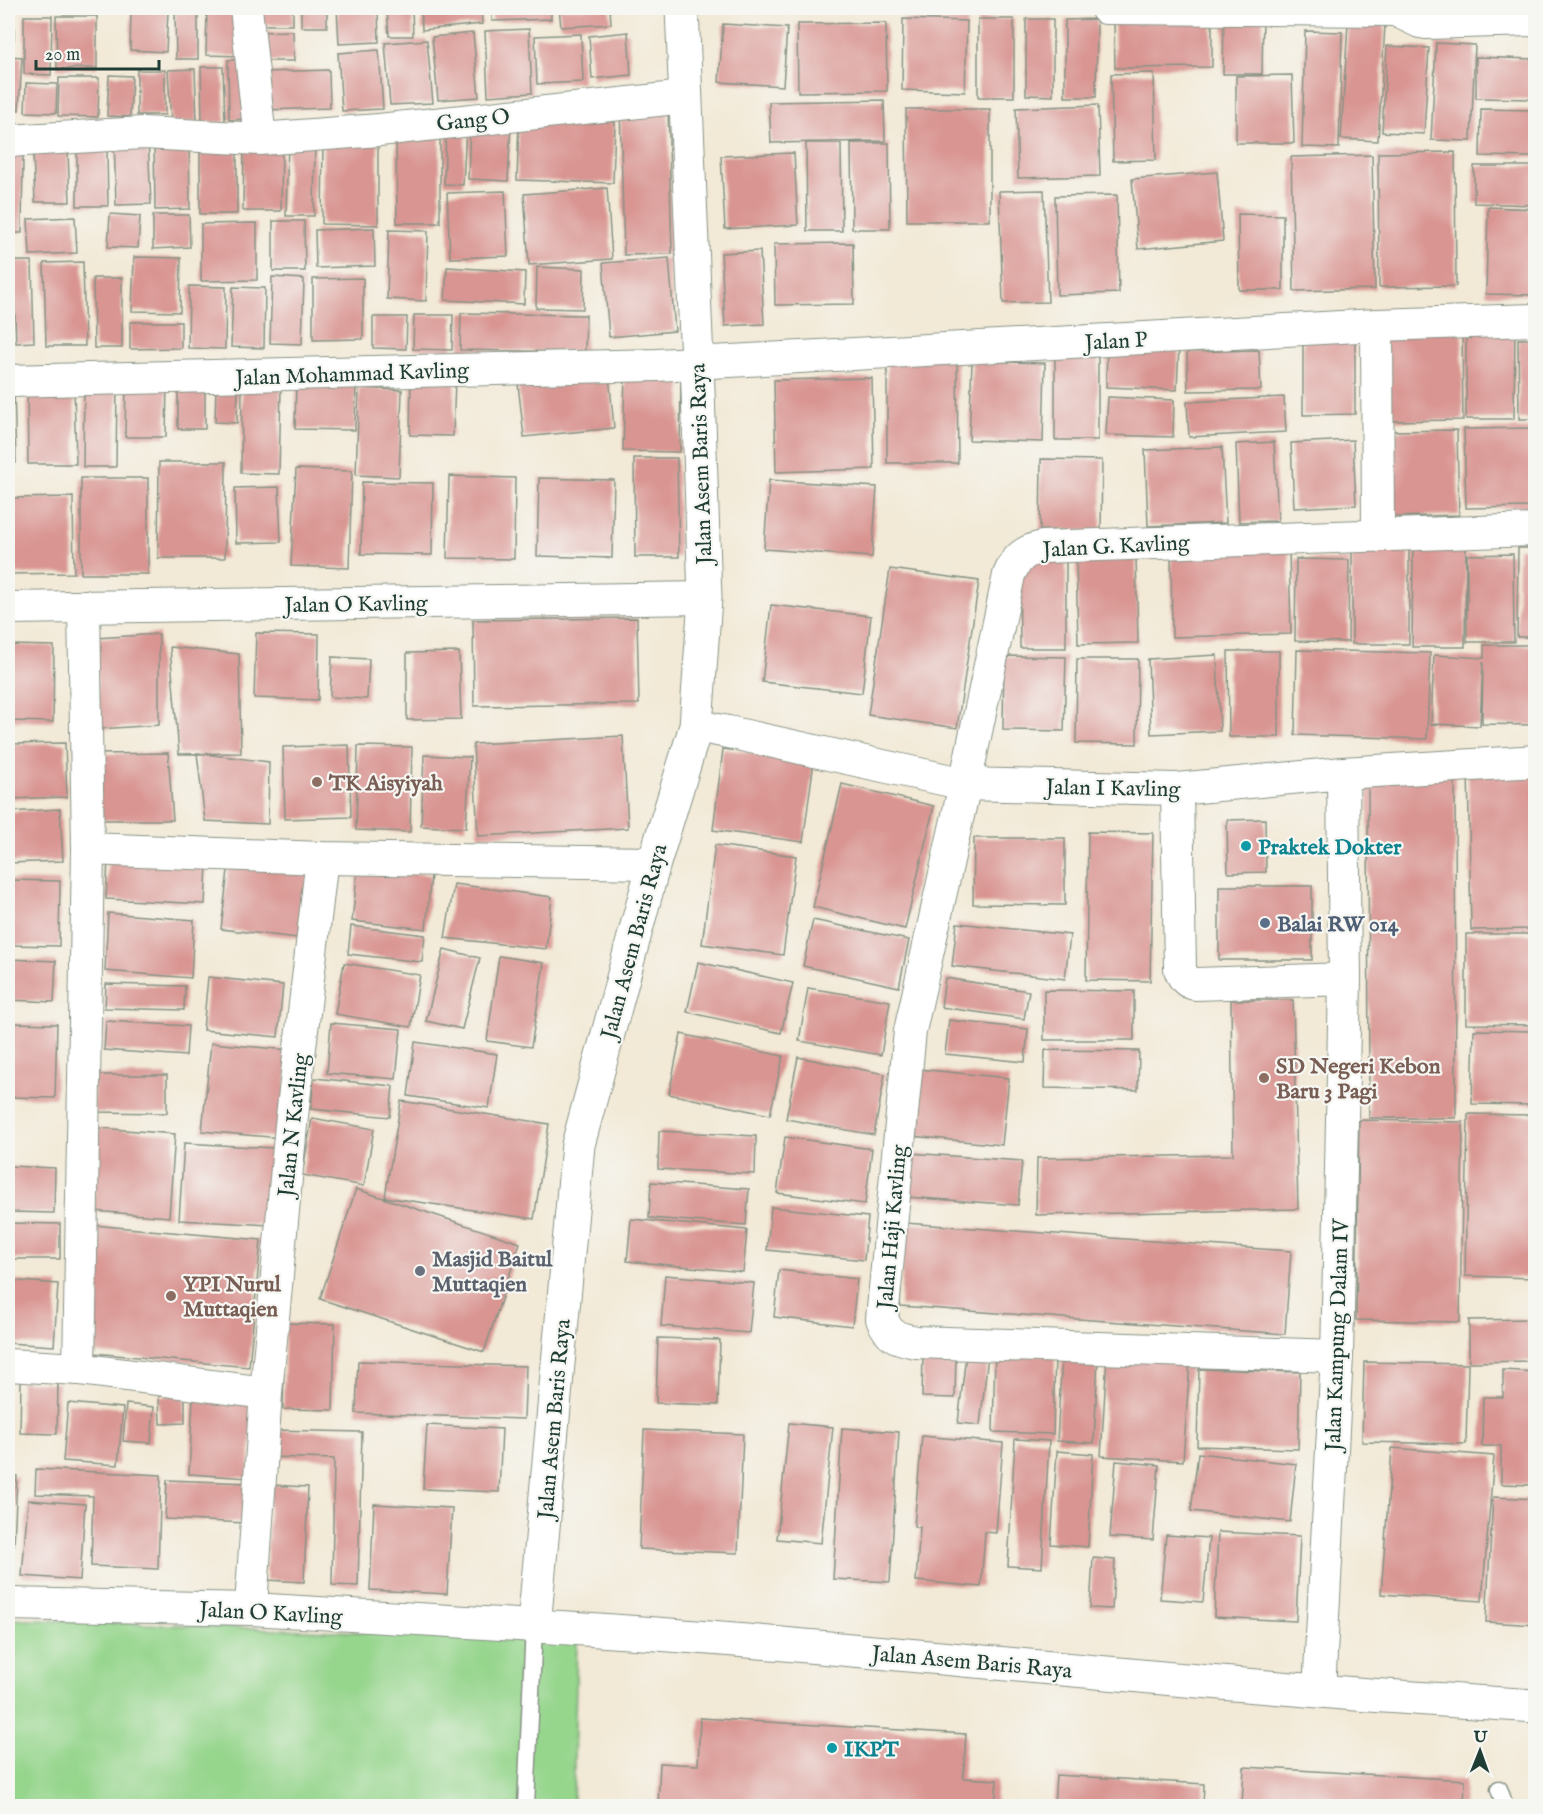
<svg xmlns="http://www.w3.org/2000/svg" width="1543" height="1814" font-family="'IM FELL English',serif">
	<style>
		.green { fill: #95d58c; stroke: #5a8960; stroke-width: 1.5 }
		.building { fill: #d99592 }
		.lines { fill: none; stroke-linecap: round; stroke-linejoin: round }
		.service-casing { stroke: #889385; stroke-width: 19 }
		.minor-casing { stroke: #889385; stroke-width: 34 }
		.tertiary-casing { stroke: #889385; stroke-width: 35 }
		.service { stroke: #fff; stroke-width: 16 }
		.minor { stroke: #fff; stroke-width: 32 }
		.tertiary { stroke: #fff; stroke-width: 33 }
		.education-dot { fill: #8d6e63; stroke: #f6f6f2; stroke-width: 2 }
		.culture-dot { fill: #0f9aa8; stroke: #f6f6f2; stroke-width: 2 }
		.service-dot { fill: #5c6f8a; stroke: #f6f6f2; stroke-width: 2 }
		.worship-dot { fill: #6b7280; stroke: #f6f6f2; stroke-width: 2 }
		.labels { text-anchor: middle; stroke-width: 4.5; stroke-linejoin: round; paint-order: stroke }
		.street-label { font-size: 22px; fill: #1f3d34; stroke: #f6f6f2 }
		.education-label { font-size: 22px; font-weight: bold; fill: #785e54; stroke: #f6f6f2; text-anchor: start }
		.culture-label { font-size: 22px; font-weight: bold; fill: #0d838f; stroke: #f6f6f2; text-anchor: start }
		.service-label { font-size: 22px; font-weight: bold; fill: #4e5e75; stroke: #f6f6f2; text-anchor: start }
		.worship-label { font-size: 22px; font-weight: bold; fill: #5b616d; stroke: #f6f6f2; text-anchor: start }
	</style>
	<rect width="100%" height="100%" fill="#f6f6f2"/>
	<filter id="ink" filterUnits="userSpaceOnUse"><feTurbulence type="fractalNoise" baseFrequency=".0167" numOctaves="2"/><feDisplacementMap in="SourceGraphic" scale="12" xChannelSelector="R" yChannelSelector="G"/><feConvolveMatrix kernelMatrix="1 2 1 2 8 2 1 2 1" color-interpolation-filters="sRGB"/></filter>
	<filter id="wash" filterUnits="userSpaceOnUse"><feTurbulence type="fractalNoise" baseFrequency=".008" numOctaves="4" result="noise"/><feDisplacementMap in="SourceGraphic" scale="24" xChannelSelector="R" yChannelSelector="G"/><feGaussianBlur stdDeviation="1.35" result="paint"/><feColorMatrix in="noise" values="0 0 0 0 0 0 0 0 0 0 0 0 0 0 0 0 0 1.4 0 .05"/><feComposite in="paint" operator="in"/></filter>
	<g filter="url(#wash)">
		<rect width="100%" height="100%" fill="#f2e9d6"/>
		<path class="green" d="M8 1619 577 1640 573 1806H8Z"/>
		<g id="blocks">
			<path class="building" d="M8 8H14V39L8 40Z
				M253 8H293V25H254Z
				M301 8H327V27H301Z
				M337 8H378L379 42 339 44Z
				M387 8H412L413 36H389Z
				M421 8H481L482 24 422 30Z
				M492 8H551V19L492 21Z
				M559 8H610L611 24 561 27Z
				M131 9 168 11 166 52 130 50Z
				M207 11H241L240 56 206 55Z
				M175 12 198 13V59H176Z
				M1224 14 1263 15 1262 74H1223Z
				M24 16H52L51 75 24 74Z
				M56 16H97V68L57 69Z
				M903 19 967 21 965 92 902 90Z
				M978 19H1014V97H978Z
				M1026 19H1053V96L1026 95Z
				M1097 19 1096 97H1065V20Z
				M1212 21V67L1115 68 1114 22Z
				M886 23 887 91 798 92 797 24Z
				M1348 23 1385 25 1378 141 1341 139Z
				M723 24 787 28 783 86 719 82Z
				M529 29 532 93 488 96 485 31Z
				M293 31 294 61H257V32Z
				M1305 31 1342 32 1339 148 1302 147Z
				M628 32 631 75 592 79 589 36Z
				M473 33 479 97 438 100 432 37Z
				M581 34 583 82 537 84 535 36Z
				M427 40 433 103 390 105 385 43Z
				M1436 43 1475 45 1471 141 1431 140Z
				M1387 46 1429 48 1424 134 1382 132Z
				M379 50 383 109 342 111 338 53Z
				M8 56 22 57 19 110 8 109Z
				M1476 57 1536 59V99L1476 98Z
				M245 59 247 119 229 120 228 60Z
				M201 67H223L225 122 202 123Z
				M195 69 197 122 171 123 168 70Z
				M137 70H165V115H137Z
				M329 70 330 108 264 110 263 72Z
				M1154 73 1156 160 1113 161 1111 74Z
				M109 75 132 76 130 117 107 116Z
				M1292 75 1294 143H1236V76Z
				M59 78H99L98 117 58 116Z
				M26 83 57 84 56 113 25 112Z
				M884 100 885 141 771 143 769 102Z
				M1098 105 1100 176 1018 178 1016 108Z
				M668 106 672 254 624 255 620 107Z
				M906 109H990V221H907Z
				M1481 109 1536 110V157L1480 156Z
				M519 119 615 122 613 183 517 180Z
				M470 123 511 124 508 181 468 179Z
				M446 126 466 127 463 185 444 184Z
				M440 130V223H397L396 131Z
				M189 136 190 209 155 210 154 137Z
				M114 137H148L151 204 116 205Z
				M200 140H237V214H200Z
				M288 140H315L314 216H286Z
				M323 140 378 141V225L322 224Z
				M244 141H282L281 211H243Z
				M806 143H841L842 231H807Z
				M851 143H889L890 229H852Z
				M77 149H107L108 206H77Z
				M33 152H68L70 202H35Z
				M1455 152 1456 286 1379 287 1378 153Z
				M794 153 798 225 725 229 721 156Z
				M8 155H23L22 233H8Z
				M1372 155 1375 289 1294 291 1291 157Z
				M1474 166H1536V205L1474 203Z
				M1217 172 1223 241 1138 249 1132 179Z
				M607 188 612 259 529 265 524 194Z
				M1044 190 1048 302 1003 303 999 191Z
				M505 191 508 256 450 258 447 193Z
				M1117 195 1119 293 1057 295 1055 196Z
				M1488 207 1536 209V295L1486 294Z
				M110 214 140 216 138 248 108 247Z
				M1238 214 1283 215V290H1239Z
				M153 215H189L190 247 153 249Z
				M75 217 77 253 30 255 28 219Z
				M273 221H304L305 271H273Z
				M257 223V280L201 281V224Z
				M374 228 375 266 316 268 315 230Z
				M389 230 428 231 426 301 387 299Z
				M853 243 854 304 775 305 774 244Z
				M760 251 764 324 725 326 721 253Z
				M134 257 181 258 180 312 132 311Z
				M669 258 675 331 609 337 603 263Z
				M13 261H32L34 342 16 343Z
				M83 262 85 346H46L44 263Z
				M447 267 525 272 524 304 445 300Z
				M537 267 584 269 583 309 536 308Z
				M272 277 304 279 302 344 270 343Z
				M93 278H122V348H94Z
				M363 278V339L313 340V279Z
				M189 286 226 287 225 349 188 348Z
				M233 287 265 288 264 348 231 347Z
				M8 307H9L11 340 8 341Z
				M461 313 586 315 585 352 460 350Z
				M414 315H453L452 350 413 349Z
				M373 317H407L406 349 373 348Z
				M130 322H181V348L130 349Z
				M1462 327 1463 420 1385 421 1384 328Z
				M1466 330H1515L1514 419H1466Z
				M1355 339V414L1303 415V340Z
				M1518 339H1536V419H1519Z
				M1107 345 1179 347 1177 390 1106 387Z
				M1259 350 1261 390 1188 391 1187 352Z
				M1055 352 1098 353V440H1055Z
				M887 358H957L958 463H887Z
				M972 361 1045 363 1043 442 969 440Z
				M625 372 681 373 680 452 623 451Z
				M609 375 614 428 524 437 518 384Z
				M872 378 874 469 776 472 774 380Z
				M296 379 356 380 355 430 295 429Z
				M411 379 455 380 453 436 410 435Z
				M126 383H167L166 437H125Z
				M8 386H14L16 463 8 464Z
				M84 386 117 387 116 467H83Z
				M74 387 76 464H28L27 388Z
				M178 387H205V429H178Z
				M216 387H238L237 423 215 422Z
				M242 387 281 388 279 474 241 473Z
				M359 388 402 390 399 477 356 475Z
				M1108 397 1174 400 1173 437 1106 435Z
				M1284 397 1286 432 1189 437 1187 402Z
				M1536 428V507L1466 508 1464 429Z
				M1457 430 1459 515 1393 517 1392 431Z
				M1353 440 1356 505 1294 508 1291 443Z
				M1274 442 1278 521 1239 522 1236 444Z
				M1222 447 1226 523 1148 526 1145 450Z
				M634 458H677L679 557H635Z
				M1041 459 1102 460 1101 531 1040 530Z
				M159 462H226L225 558H158Z
				M296 469 352 471 349 568 291 566Z
				M449 476 515 478 514 559 447 558Z
				M81 478H148V574H81Z
				M539 478 614 480 612 558 537 556Z
				M769 480 877 487 872 557 764 549Z
				M362 482 433 483 432 555 361 554Z
				M279 487 281 542 236 543 235 488Z
				M73 497 74 573 8 574V498Z
				M1413 545 1466 546 1465 647H1412Z
				M1518 548H1536V637H1517Z
				M1289 550 1291 634 1172 637 1171 553Z
				M1352 550H1409V644H1352Z
				M1513 554 1514 642H1467V555Z
				M1136 555 1138 643 1078 644 1076 556Z
				M1019 559H1066V648H1020Z
				M1296 559 1349 560 1348 642 1295 641Z
				M890 569 979 581 957 728 868 715Z
				M771 605 871 616 862 693 762 682Z
				M637 618 639 704 474 706 473 620Z
				M256 633 319 634 318 700 254 698Z
				M159 634V725L99 729 96 638Z
				M8 645 54 646 53 722 8 721Z
				M1484 645H1536V725L1482 724 1483 662 1480 726 1431 724 1434 655 1484 658Z
				M170 647 239 654 241 753 179 754Z
				M1297 650 1430 653 1427 739 1295 735Z
				M1228 651H1279V737H1229Z
				M459 652 461 719 407 720V653Z
				M1217 655 1220 731 1151 734 1148 659Z
				M1004 656 1066 657 1064 731 1003 730Z
				M332 657 369 659 367 699 330 697Z
				M1077 659H1138L1137 744 1076 743Z
				M623 736 628 828 478 836 473 744Z
				M65 743 67 797 8 799V744Z
				M349 745 351 817 285 819 283 747Z
				M358 746 412 747 410 832 356 830Z
				M723 749 814 761 803 842 713 830Z
				M168 753 173 820H97V754Z
				M197 753 269 762 268 824 205 821Z
				M424 755 470 757 466 828 421 826Z
				M1536 767V929L1471 930 1468 768Z
				M1455 775 1456 1118H1369L1368 776Z
				M842 784 934 806 905 929 813 907Z
				M60 809 63 861 8 863V812Z
				M1265 819 1266 872 1228 873 1227 820Z
				M1088 832 1153 833 1150 981 1086 980Z
				M974 838H1065V905L973 904Z
				M715 845 796 856 783 955 702 944Z
				M108 859 207 865 205 904 106 899Z
				M229 862 314 871 306 939 221 929Z
				M358 867 431 875 426 929 352 921Z
				M8 880 60 881 59 946 8 945Z
				M454 884 552 897 546 949 445 938Z
				M1219 886H1312V960H1219Z
				M108 913 194 920 191 978 105 971Z
				M813 920 909 940 899 987 803 966Z
				M957 923 1070 935 1065 979 952 966Z
				M351 926 425 935 422 962 348 954Z
				M1466 934H1536V1025L1466 1024Z
				M444 949 480 958 462 1029 426 1021Z
				M499 956 544 963 531 1047 487 1041Z
				M8 959 56 961 54 1002 8 1000Z
				M698 962 793 983 781 1033 687 1012Z
				M344 963 420 975 411 1027 335 1014Z
				M208 977 283 985 278 1037 203 1030Z
				M945 978 1029 991 1024 1019 941 1007Z
				M106 984 185 986 184 1010 105 1008Z
				M808 988 890 1001 881 1055 799 1041Z
				M1044 990 1134 991V1040H1044Z
				M1231 1000H1293L1298 1209 1036 1215 1037 1158 1233 1155Z
				M949 1020 1028 1029 1025 1062 945 1054Z
				M106 1021 188 1026 186 1056 104 1050Z
				M8 1023 57 1024 55 1098 8 1097Z
				M331 1023 401 1029 396 1079 327 1073Z
				M1474 1030 1536 1031V1105L1472 1104Z
				M681 1034 783 1056 770 1115 669 1094Z
				M415 1042 497 1054 489 1108 408 1096Z
				M211 1043 289 1050 281 1138 202 1131Z
				M1045 1050 1139 1051 1138 1090 1044 1088Z
				M798 1057 885 1074 874 1135 786 1119Z
				M918 1069 1009 1078 1002 1145 912 1136Z
				M94 1075H167V1113L93 1112Z
				M314 1078 393 1086 390 1117 311 1109Z
				M401 1101 549 1124 534 1219 385 1197Z
				M1468 1114 1536 1115V1278L1465 1276Z
				M312 1118 374 1129 364 1186 302 1175Z
				M1359 1120 1463 1122 1460 1322 1356 1320Z
				M99 1128 175 1134 169 1217 93 1211Z
				M659 1131 756 1136 755 1174 658 1169Z
				M785 1137 872 1149 865 1204 777 1193Z
				M184 1143 274 1148 270 1225 179 1220Z
				M910 1153 1022 1161 1018 1205 907 1197Z
				M8 1166 55 1168 54 1213 8 1212Z
				M651 1182 749 1189 746 1225 649 1218Z
				M356 1189 520 1243 484 1352 320 1299Z
				M771 1207 868 1217 864 1260 767 1250Z
				M631 1219 747 1230 743 1272 627 1261Z
				M8 1223 60 1224V1259H8Z
				M905 1223 1291 1251 1285 1334 900 1306Z
				M93 1225 261 1240 249 1367 82 1352Z
				M779 1270 857 1279 852 1326 774 1317Z
				M665 1275 754 1283 749 1333 661 1326Z
				M8 1280 58 1284 54 1346 8 1343Z
				M1536 1319V1361L1469 1362V1320Z
				M285 1323 335 1324 333 1410 283 1409Z
				M658 1338 720 1340 718 1405 656 1403Z
				M995 1353 1055 1355 1053 1434 993 1432Z
				M923 1354 956 1355 955 1398 922 1397Z
				M966 1354 988 1356 980 1425 958 1423Z
				M1062 1355 1098 1357 1094 1443 1057 1441Z
				M1107 1357 1190 1362 1183 1461 1101 1456Z
				M358 1361 526 1366 524 1419 356 1413Z
				M1364 1362 1468 1364 1466 1444 1362 1442Z
				M1199 1369 1300 1372 1298 1449 1197 1446Z
				M1503 1370 1536 1372V1485L1501 1484V1446H1482L1483 1397H1503Z
				M21 1382 58 1383 57 1434 20 1433Z
				M185 1395V1423L160 1424 159 1396Z
				M193 1397 253 1401 249 1478 189 1474Z
				M68 1403 123 1408 118 1465 63 1461Z
				M126 1404 154 1407 151 1443 123 1441Z
				M789 1423 833 1427 821 1543 777 1539Z
				M427 1425 502 1429 499 1492 423 1489Z
				M842 1428 899 1432 890 1582 833 1579Z
				M271 1430 362 1432 358 1586 332 1585 334 1459 270 1457Z
				M644 1430 743 1434 738 1553 639 1549Z
				M922 1436 1003 1443 996 1533 985 1532 981 1587 916 1581 920 1527H914Z
				M1015 1439 1049 1441 1042 1568 1008 1566Z
				M1392 1448 1494 1456 1482 1601 1381 1594Z
				M1057 1451 1093 1454 1088 1547 1051 1544Z
				M1198 1453 1296 1464 1290 1522 1191 1511Z
				M1116 1461 1159 1465 1153 1540 1110 1537Z
				M36 1469 161 1475 158 1569 91 1566 93 1496 35 1494Z
				M8 1476H17L14 1545H8Z
				M167 1480 248 1483 246 1523 165 1519Z
				M270 1485 308 1487 304 1582 266 1580Z
				M1493 1497 1536 1499V1625L1486 1622Z
				M28 1500 85 1504 80 1580 22 1576Z
				M374 1504 452 1508 447 1594 370 1590Z
				M1218 1532 1300 1536 1296 1621 1214 1617Z
				M1166 1535 1209 1538 1203 1602 1160 1599Z
				M1093 1558 1115 1560 1112 1609 1090 1608Z
				M700 1718 966 1734 963 1778 997 1780 995 1806H658L660 1763 698 1765Z
				M1244 1767 1465 1780 1464 1806H1242Z
				M1056 1775 1204 1784 1203 1806H1054Z"/>
		</g>
	</g>
	<g filter="url(#ink)">
		<use href="#blocks" fill-opacity="0" stroke="#889385" stroke-width="1.5"/>
		<g class="lines">
			<defs>
				<path id="service" d="M1499 1789 1505 1806
					M526 1806 534 1626"/>
				<path id="minor" d="M246 8 260 139
					M1106 8 1395 10 1420 22 1426 23 1536 20
					M8 141 143 133 260 139 379 130 685 97
					M1377 325 1378 536
					M8 381 657 365 1377 325 1536 320
					M8 608 705 598
					M696 726 728 732 965 784 1177 789 1343 773 1536 761
					M1177 789 1180 969C1183 978 1187 983 1196 984L1345 979
					M88 849 322 858 654 863
					M1337 1356 916 1342C898 1338 890 1338 882 1319L910 1031 965 784 1009 575C1016 558 1024 551 1042 547L1536 530
					M8 1365 79 1369 266 1393
					M79 1369 88 849 84 606
					M8 1604 252 1609 534 1626
					M252 1609V1591L266 1393 291 1125 322 858
					M1319 1691 1337 1356 1345 979 1343 773"/>
				<path id="tertiary" d="M682 8 697 361 705 598 696 726 654 863 578 1145 534 1626C796 1641 1057 1671 1319 1691 1391 1697 1463 1701 1536 1706"/>
			</defs>
			<use href="#service" class="service-casing"/>
			<use href="#minor" class="minor-casing"/>
			<use href="#tertiary" class="tertiary-casing"/>
			<use href="#service" class="service"/>
			<use href="#minor" class="minor"/>
			<use href="#tertiary" class="tertiary"/>
		</g>
	</g>
	<g class="education-dot">
		<circle cx="317" cy="782" r="6"/>
		<circle cx="1264" cy="1078" r="6"/>
		<circle cx="171" cy="1296" r="6"/>
	</g>
	<g class="culture-dot">
		<circle cx="1246" cy="846" r="6"/>
		<circle cx="832" cy="1748" r="6"/>
	</g>
	<circle class="service-dot" cx="1265" cy="923" r="6"/>
	<circle class="worship-dot" cx="420" cy="1271" r="6"/>
	<g class="labels">
		<g class="street-label">
			<text transform="translate(473 119) rotate(-6)" y="8">Gang O</text>
			<text transform="translate(1116 340) rotate(-3)" y="8">Jalan P</text>
			<text transform="translate(352 373) rotate(-2)" y="8">Jalan Mohammad Kavling</text>
			<text transform="translate(700 464) rotate(-92)" y="8">Jalan Asem Baris Raya</text>
			<text transform="translate(1116 545) rotate(-3)" y="8">Jalan G. Kavling</text>
			<text transform="translate(356 603) rotate(-1)" y="8">Jalan O Kavling</text>
			<text transform="translate(1113 787) rotate(1)" y="8">Jalan I Kavling</text>
			<text transform="translate(633 941) rotate(-75)" y="8">Jalan Asem Baris Raya</text>
			<text transform="translate(292 1125) rotate(-84)" y="8">Jalan N Kavling</text>
			<text transform="translate(891 1227) rotate(-85)" y="8">Jalan Haji Kavling</text>
			<text transform="translate(1336 1335) rotate(-88)" y="8">Jalan Kampung Dalam IV</text>
			<text transform="translate(553 1419) rotate(-85)" y="8">Jalan Asem Baris Raya</text>
			<text transform="translate(271 1612) rotate(3)" y="8">Jalan O Kavling</text>
			<text transform="translate(972 1661) rotate(5)" y="8">Jalan Asem Baris Raya</text>
		</g>
		<g class="education-label">
			<text x="329" y="790">TK Aisyiyah</text>
			<text x="1276" y="1073">SD Negeri Kebon<tspan x="1276" dy="25">Baru 3 Pagi</tspan></text>
			<text x="183" y="1291">YPI Nurul<tspan x="183" dy="25">Muttaqien</tspan></text>
		</g>
		<g class="culture-label">
			<text x="1258" y="854">Praktek Dokter</text>
			<text x="844" y="1756">IKPT</text>
		</g>
		<g class="service-label">
			<text x="1277" y="931">Balai RW 014</text>
		</g>
		<g class="worship-label">
			<text x="432" y="1266">Masjid Baitul<tspan x="432" dy="25">Muttaqien</tspan></text>
		</g>
	</g>
	<rect width="1543" height="1814" fill="none" stroke="#f6f6f2" stroke-width="30"/>
	<g transform="translate(1480 1751) rotate(1)" stroke="#f6f6f2" stroke-width="4.5" paint-order="stroke">
	<path d="M0-4.5L10 22L0 15L-10 22Z" fill="#1f3d34"/>
	<text y="-9" font-size="16" font-weight="bold" text-anchor="middle" fill="#1f3d34">U</text>
	</g>
	<path d="M36 60v9h123v-9" fill="none" stroke="#1f3d34" stroke-width="3"/>
	<text x="45" y="60" font-size="18" fill="#1f3d34" stroke="#f6f6f2" stroke-width="4.5" paint-order="stroke">20 m</text>
</svg>
